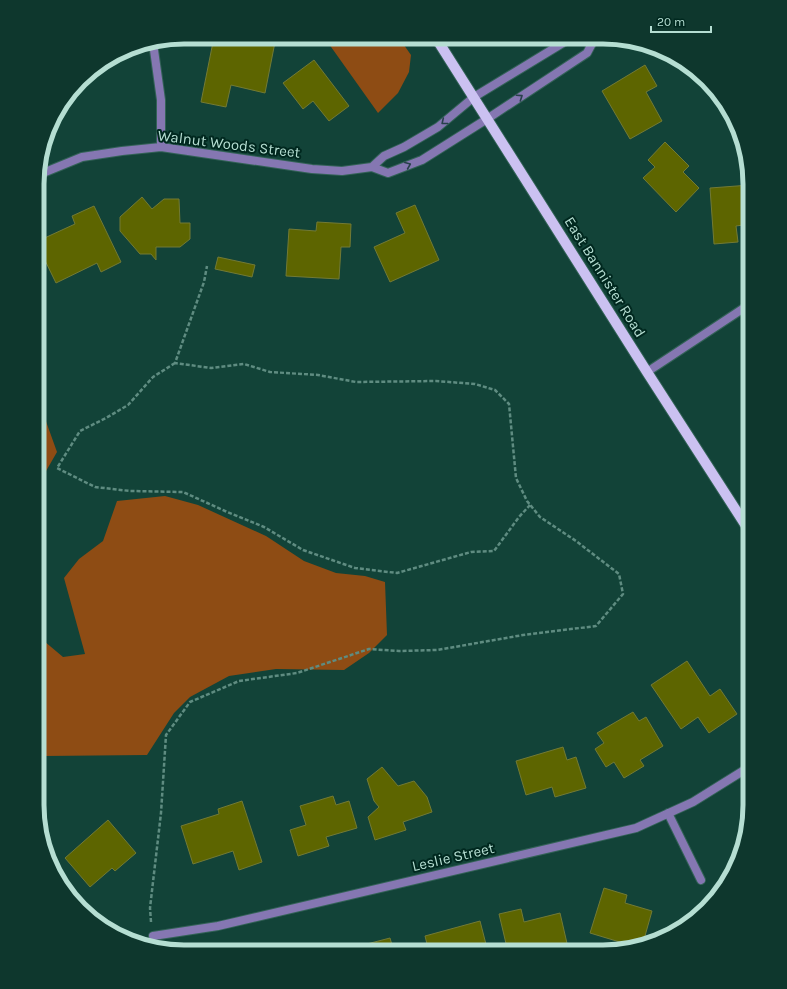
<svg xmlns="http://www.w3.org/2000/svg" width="787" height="989" font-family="Karla,sans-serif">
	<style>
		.forest { fill: #8e4c14 }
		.building { fill: #5d6500; stroke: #727a35 }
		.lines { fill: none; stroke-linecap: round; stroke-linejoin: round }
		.service-casing { stroke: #336257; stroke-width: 10 }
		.minor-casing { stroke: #336257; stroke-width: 10 }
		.primary-casing { stroke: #336257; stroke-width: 12 }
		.path { stroke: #5f8c81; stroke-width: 2.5; stroke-dasharray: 4 2; stroke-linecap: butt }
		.service { stroke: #8577b2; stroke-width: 8 }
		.minor { stroke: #8577b2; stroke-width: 8 }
		.primary { stroke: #cbc1f1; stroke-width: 10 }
		.oneway { stroke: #28404b }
		.labels { text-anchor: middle; stroke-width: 4; stroke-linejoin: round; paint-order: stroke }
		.street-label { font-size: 15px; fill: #b5ded2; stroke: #00281f }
		.rim { fill: none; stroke: #b5ded2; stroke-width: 5 }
	</style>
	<rect width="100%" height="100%" fill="#124338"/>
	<path class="forest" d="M324 37 399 38 411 55 409 72 398 93 378 113Z
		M38 399 57 452 38 485Z
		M165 496 198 505 266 536 304 561 336 573 365 576 385 582 387 635 369 653 344 670 276 669 229 676 190 697 174 713 147 755 44 756 37 761V592L44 641 63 657 85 654 64 578 79 559 103 541 117 501Z"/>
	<path class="building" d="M214 37H225L244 41V37H276L265 93 231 85 226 107 201 102Z
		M314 60 349 106 329 121 313 101 303 109 283 83Z
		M645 65 657 86 646 92 662 121 630 139 602 91Z
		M665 142 689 166 683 172 699 188 676 212 643 178 655 167 648 160Z
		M750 185V224L736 226 738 242 714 244 710 188Z
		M142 197 152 209 164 199H179L180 223H190V239L180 247H156V260L151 254H140L120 231V217Z
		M415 205 439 260 390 282 374 247 405 233 396 213Z
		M94 206 121 262 101 272 97 263 56 283 38 246V241L75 224 72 216Z
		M317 222 351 224 350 247H341L339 279 286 276 289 229 316 231Z
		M218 257 255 265 252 277 215 269Z
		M687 661 710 696 720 689 737 714 709 733 698 717 681 729 651 685Z
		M633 712 639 721 646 717 663 746 640 760 644 766 624 778 614 762 606 767 595 749 604 743 597 733Z
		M563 747 567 760 576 757 586 788 555 797 552 787 526 795 516 761Z
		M382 767 398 786 414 781 427 797 432 812 403 822 406 830 375 840 368 817 379 807 374 801 367 779Z
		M333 796 336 805 349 801 357 828 326 837 329 846 298 856 290 830 306 825 300 806Z
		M242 801 262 862 239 870 233 851 193 864 181 826 219 814 218 809Z
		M108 820 136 853 115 871 112 868 90 887 65 858Z
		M604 888 627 895 625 903 652 911 643 943 633 946 590 933Z
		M521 909 524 922 560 913 569 952H508L499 914Z
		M480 921 488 952H429L425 936Z
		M390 938 394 952H356L364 950 363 945Z"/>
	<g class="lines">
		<defs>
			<path id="service" d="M647 372 750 304"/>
			<path id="minor" d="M151 42 154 50 161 100V147
				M372 167 384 156 404 147 438 127 474 97 571 38
				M38 175 82 157 122 151 161 147 312 169 342 171 372 167 388 173 422 160 487 119 587 53 595 38
				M668 813 701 880
				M153 936 218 926 636 828 693 802 746 769 750 768"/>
			<path id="primary" d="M436 38 647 372 750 532"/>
		</defs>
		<use href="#service" class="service-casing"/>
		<use href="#minor" class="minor-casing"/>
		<use href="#primary" class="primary-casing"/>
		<path class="path" d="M175 363 153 377 128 405 106 418 80 431 57 468 95 487 130 491 183 492 225 511 264 527 303 550 355 568 397 573 471 552 494 551 519 517 530 505
			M151 922 150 908 161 813 166 735 190 702 239 681 297 673 369 649 399 651 437 650 523 635 596 626 623 594 619 574 576 541 540 517 527 501 516 478 509 404 495 390 475 384 436 381 356 382 318 375 270 372 244 364 211 368 175 363 204 282 207 266"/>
		<use href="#service" class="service"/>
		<use href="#minor" class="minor"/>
		<use href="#primary" class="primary"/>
	</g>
	<defs><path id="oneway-chevron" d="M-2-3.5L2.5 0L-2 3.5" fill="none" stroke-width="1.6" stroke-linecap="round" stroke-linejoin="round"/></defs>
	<g class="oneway">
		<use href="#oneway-chevron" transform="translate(520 97) rotate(-34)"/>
		<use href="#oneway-chevron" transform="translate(444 122) rotate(141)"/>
		<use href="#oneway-chevron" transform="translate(408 165) rotate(-23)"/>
	</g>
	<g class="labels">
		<g class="street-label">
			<text transform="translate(229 144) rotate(7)" y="5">Walnut Woods Street</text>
			<text transform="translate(605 277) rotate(58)" y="5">East Bannister Road</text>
			<text transform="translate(453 857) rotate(-13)" y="5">Leslie Street</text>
		</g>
	</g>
	<path d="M0 0H787V989H0ZM184 44H603A140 140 0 0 1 743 184V805A140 140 0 0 1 603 945H184A140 140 0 0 1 44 805V184A140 140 0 0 1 184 44Z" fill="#0e372d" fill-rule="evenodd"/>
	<path class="rim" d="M184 44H603A140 140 0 0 1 743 184V805A140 140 0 0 1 603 945H184A140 140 0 0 1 44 805V184A140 140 0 0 1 184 44Z"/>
	<path d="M651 26v6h60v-6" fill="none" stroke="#b5ded2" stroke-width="2"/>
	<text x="657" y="26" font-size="12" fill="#b5ded2" stroke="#00281f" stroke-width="3" paint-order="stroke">20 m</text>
</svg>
